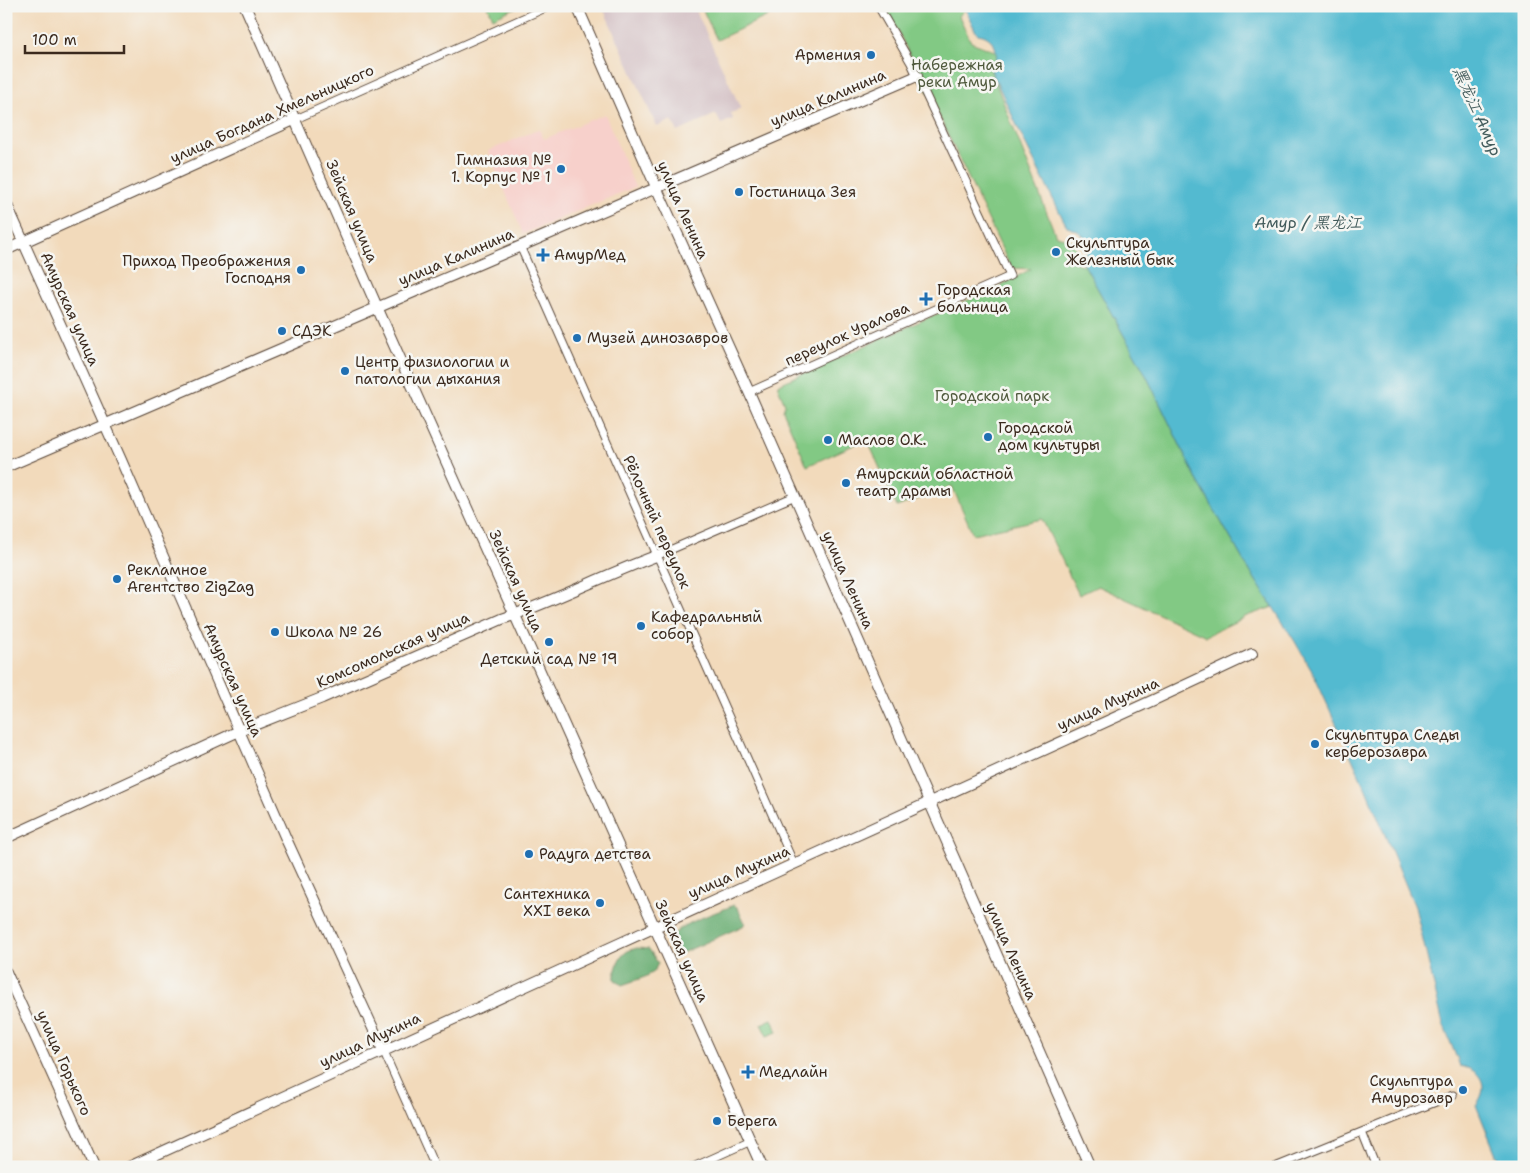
<svg xmlns="http://www.w3.org/2000/svg" width="1530" height="1173" font-family="'Shantell Sans','LXGW WenKai TC',sans-serif">
	<style>
		.built { fill: #f7d0cb }
		.industrial { fill: #d2bec2 }
		.green { fill: #82c984; stroke: #5e7a51 }
		.forest { fill: #69ad72; stroke: #526c48 }
		.water { fill: #52bad0; stroke: #467277 }
		.lines { fill: none; stroke-linecap: round; stroke-linejoin: round }
		.street-casing { stroke: #564436; stroke-width: 9 }
		.secondary-casing { stroke: #564436; stroke-width: 12 }
		.street { stroke: #fff; stroke-width: 7 }
		.secondary { stroke: #fff; stroke-width: 10 }
		.poi-dot { fill: #1f6fb2; stroke: #f6f6f2; stroke-width: 2 }
		.labels { text-anchor: middle; stroke-width: 5; stroke-linejoin: round; paint-order: stroke }
		.poi-label { font-size: 15px; fill: #3b2a1e; stroke: #f6f6f2; text-anchor: start }
		.park-label { font-size: 15px; fill: #505a3d; stroke: #f6f6f2 }
		.street-label { font-size: 15px; fill: #3b2a1e; stroke: #f6f6f2 }
		.water-label { font-size: 16px; font-style: italic; fill: #435c5c; stroke: #f6f6f2 }
	</style>
	<rect width="100%" height="100%" fill="#f6f6f2"/>
	<filter id="ink" filterUnits="userSpaceOnUse"><feTurbulence type="fractalNoise" baseFrequency=".02" numOctaves="2"/><feDisplacementMap in="SourceGraphic" scale="10" xChannelSelector="R" yChannelSelector="G"/><feConvolveMatrix kernelMatrix="1 2 1 2 8 2 1 2 1" color-interpolation-filters="sRGB"/></filter>
	<filter id="wash" filterUnits="userSpaceOnUse"><feTurbulence type="fractalNoise" baseFrequency=".0096" numOctaves="4" result="noise"/><feDisplacementMap in="SourceGraphic" scale="20" xChannelSelector="R" yChannelSelector="G"/><feGaussianBlur stdDeviation="1.12" result="paint"/><feColorMatrix in="noise" values="0 0 0 0 0 0 0 0 0 0 0 0 0 0 0 0 0 1.4 0 .05"/><feComposite in="paint" operator="in"/></filter>
	<g filter="url(#wash)">
		<rect width="100%" height="100%" fill="#f2dabb"/>
		<path class="built" d="M605 114 635 187 523 234 488 151 539 129 544 139Z"/>
		<path class="industrial" d="M602 6H694L741 109 731 113 733 119 721 124 716 114 678 132 672 120 657 127Z"/>
		<path class="green" d="M488 6H519L493 18Z
			M701 6H789L717 40Z
			M885 6H965V9L959 16 971 42 997 52 996 61 991 71 1056 236 1069 239 1076 248 1071 261 1085 266 1145 373 1196 478 1246 565 1273 607 1247 616 1206 636 1098 586 1079 595 1042 519 973 534 952 486 897 507 867 439 807 466 783 411 785 404 777 385 1002 285 1031 269 1011 268 916 67Z
			M772 1019 777 1032 767 1036 761 1024Z"/>
		<path class="forest" d="M734 905 738 908 745 923 743 926 682 953 678 951 674 942 673 935C684 922 718 912 734 905Z
			M637 948 649 949 658 963 654 972 645 977 622 985 615 980C614 972 619 957 625 953 628 950 634 949 637 948Z"/>
		<path class="water" d="M965 6H1524V1167H1501L1476 1105C1490 1087 1482 1070 1460 1066L1443 1024 1415 907 1365 787 1313 673 1294 640 1246 565 1196 478 1145 373 1085 266 1083 262C1089 251 1090 240 1079 232 1076 230 1071 229 1068 227 1066 225 1063 219 1062 217L1025 143 991 70C1002 57 996 35 977 34L965 9Z"/>
	</g>
	<g filter="url(#ink)">
		<g class="lines">
			<defs>
				<path id="street" d="M296 119 550 6
					M520 246 794 864
					M749 392 1010 276 911 63 878 6
					M656 556 795 496
					M383 1050 435 1167
					M1362 1132 1376 1167
					M693 1167 751 1141
					M1275 1167 1453 1095"/>
				<path id="secondary" d="M245 6 381 316 762 1167
					M577 6 657 189 749 392 1090 1167
					M6 203 121 460 287 841 383 1050
					M6 250 296 119
					M6 467 917 76
					M6 838 239 731 322 698 502 619C555 601 604 575 656 556
					M6 972 94 1167
					M129 1167 1158 698 1252 654"/>
			</defs>
			<use href="#street" class="street-casing"/>
			<use href="#secondary" class="secondary-casing"/>
			<use href="#street" class="street"/>
			<use href="#secondary" class="secondary"/>
		</g>
	</g>
	<g class="poi-dot">
		<circle cx="871" cy="55" r="5"/>
		<circle cx="561" cy="169" r="5"/>
		<circle cx="739" cy="192" r="5"/>
		<circle cx="1056" cy="252" r="5"/>
		<path d="M540.5 247.5h5v5h5v5h-5v5h-5v-5h-5v-5h5z"/>
		<circle cx="301" cy="270" r="5"/>
		<path d="M923.5 291.5h5v5h5v5h-5v5h-5v-5h-5v-5h5z"/>
		<circle cx="282" cy="331" r="5"/>
		<circle cx="577" cy="338" r="5"/>
		<circle cx="345" cy="371" r="5"/>
		<circle cx="988" cy="437" r="5"/>
		<circle cx="828" cy="440" r="5"/>
		<circle cx="846" cy="483" r="5"/>
		<circle cx="117" cy="579" r="5"/>
		<circle cx="641" cy="626" r="5"/>
		<circle cx="275" cy="632" r="5"/>
		<circle cx="549" cy="642" r="5"/>
		<circle cx="1315" cy="744" r="5"/>
		<circle cx="529" cy="854" r="5"/>
		<circle cx="600" cy="903" r="5"/>
		<path d="M745.5 1064.5h5v5h5v5h-5v5h-5v-5h-5v-5h5z"/>
		<circle cx="1463" cy="1090" r="5"/>
		<circle cx="717" cy="1121" r="5"/>
	</g>
	<g class="labels">
		<g class="poi-label">
			<text x="861" y="60" text-anchor="end">Армения</text>
			<text x="551" y="165" text-anchor="end">Гимназия №<tspan x="551" dy="17">1. Корпус № 1</tspan></text>
			<text x="749" y="197">Гостиница Зея</text>
			<text x="1066" y="248">Скульптура<tspan x="1066" dy="17">Железный бык</tspan></text>
			<text x="554" y="260">АмурМед</text>
			<text x="291" y="266" text-anchor="end">Приход Преображения<tspan x="291" dy="17">Господня</tspan></text>
			<text x="937" y="295">Городская<tspan x="937" dy="17">больница</tspan></text>
			<text x="292" y="336">СДЭК</text>
			<text x="587" y="343">Музей динозавров</text>
			<text x="355" y="367">Центр физиологии и<tspan x="355" dy="17">патологии дыхания</tspan></text>
			<text x="998" y="433">Городской<tspan x="998" dy="17">дом культуры</tspan></text>
			<text x="838" y="445">Маслов О.К.</text>
			<text x="856" y="479">Амурский областной<tspan x="856" dy="17">театр драмы</tspan></text>
			<text x="127" y="575">Рекламное<tspan x="127" dy="17">Агентство ZigZag</tspan></text>
			<text x="651" y="622">Кафедральный<tspan x="651" dy="17">собор</tspan></text>
			<text x="285" y="637">Школа № 26</text>
			<text x="549" y="664" text-anchor="middle">Детский сад № 19</text>
			<text x="1325" y="740">Скульптура Следы<tspan x="1325" dy="17">керберозавра</tspan></text>
			<text x="539" y="859">Радуга детства</text>
			<text x="590" y="899" text-anchor="end">Сантехника<tspan x="590" dy="17">XXI века</tspan></text>
			<text x="759" y="1077">Медлайн</text>
			<text x="1453" y="1086" text-anchor="end">Скульптура<tspan x="1453" dy="17">Амурозавр</tspan></text>
			<text x="727" y="1126">Берега</text>
		</g>
		<g class="park-label">
			<text x="957" y="70">Набережная<tspan x="957" dy="17">реки Амур</tspan></text>
			<text x="992" y="401">Городской парк</text>
		</g>
		<g class="street-label">
			<text transform="translate(828 98) rotate(-23)" y="5">улица Калинина</text>
			<text transform="translate(272 114) rotate(-24)" y="5">улица Богдана Хмельницкого</text>
			<text transform="translate(683 210) rotate(66)" y="5">улица Ленина</text>
			<text transform="translate(352 211) rotate(67)" y="5">Зейская улица</text>
			<text transform="translate(456 257) rotate(-23)" y="5">улица Калинина</text>
			<text transform="translate(70 309) rotate(66)" y="5">Амурская улица</text>
			<text transform="translate(847 334) rotate(-24)" y="5">переулок Уралова</text>
			<text transform="translate(657 522) rotate(66)" y="5">Рёлочный переулок</text>
			<text transform="translate(848 580) rotate(66)" y="5">улица Ленина</text>
			<text transform="translate(516 581) rotate(66)" y="5">Зейская улица</text>
			<text transform="translate(393 650) rotate(-24)" y="5">Комсомольская улица</text>
			<text transform="translate(233 680) rotate(66)" y="5">Амурская улица</text>
			<text transform="translate(1108 704) rotate(-24)" y="5">улица Мухина</text>
			<text transform="translate(739 872) rotate(-24)" y="5">улица Мухина</text>
			<text transform="translate(682 951) rotate(66)" y="5">Зейская улица</text>
			<text transform="translate(1011 951) rotate(66)" y="5">улица Ленина</text>
			<text transform="translate(370 1040) rotate(-25)" y="5">улица Мухина</text>
			<text transform="translate(64 1063) rotate(66)" y="5">улица Горького</text>
		</g>
		<g class="water-label">
			<text transform="translate(1478 111) rotate(66)" y="6">黑龙江 Амур</text>
			<text x="1308" y="228">Амур / 黑龙江</text>
		</g>
	</g>
	<rect width="1530" height="1173" fill="none" stroke="#f6f6f2" stroke-width="25"/>
	<path d="M25 45v8h99v-8" fill="none" stroke="#3b2a1e" stroke-width="2.5"/>
	<text x="32" y="45" font-size="15" fill="#3b2a1e" stroke="#f6f6f2" stroke-width="4" paint-order="stroke">100 m</text>
</svg>
